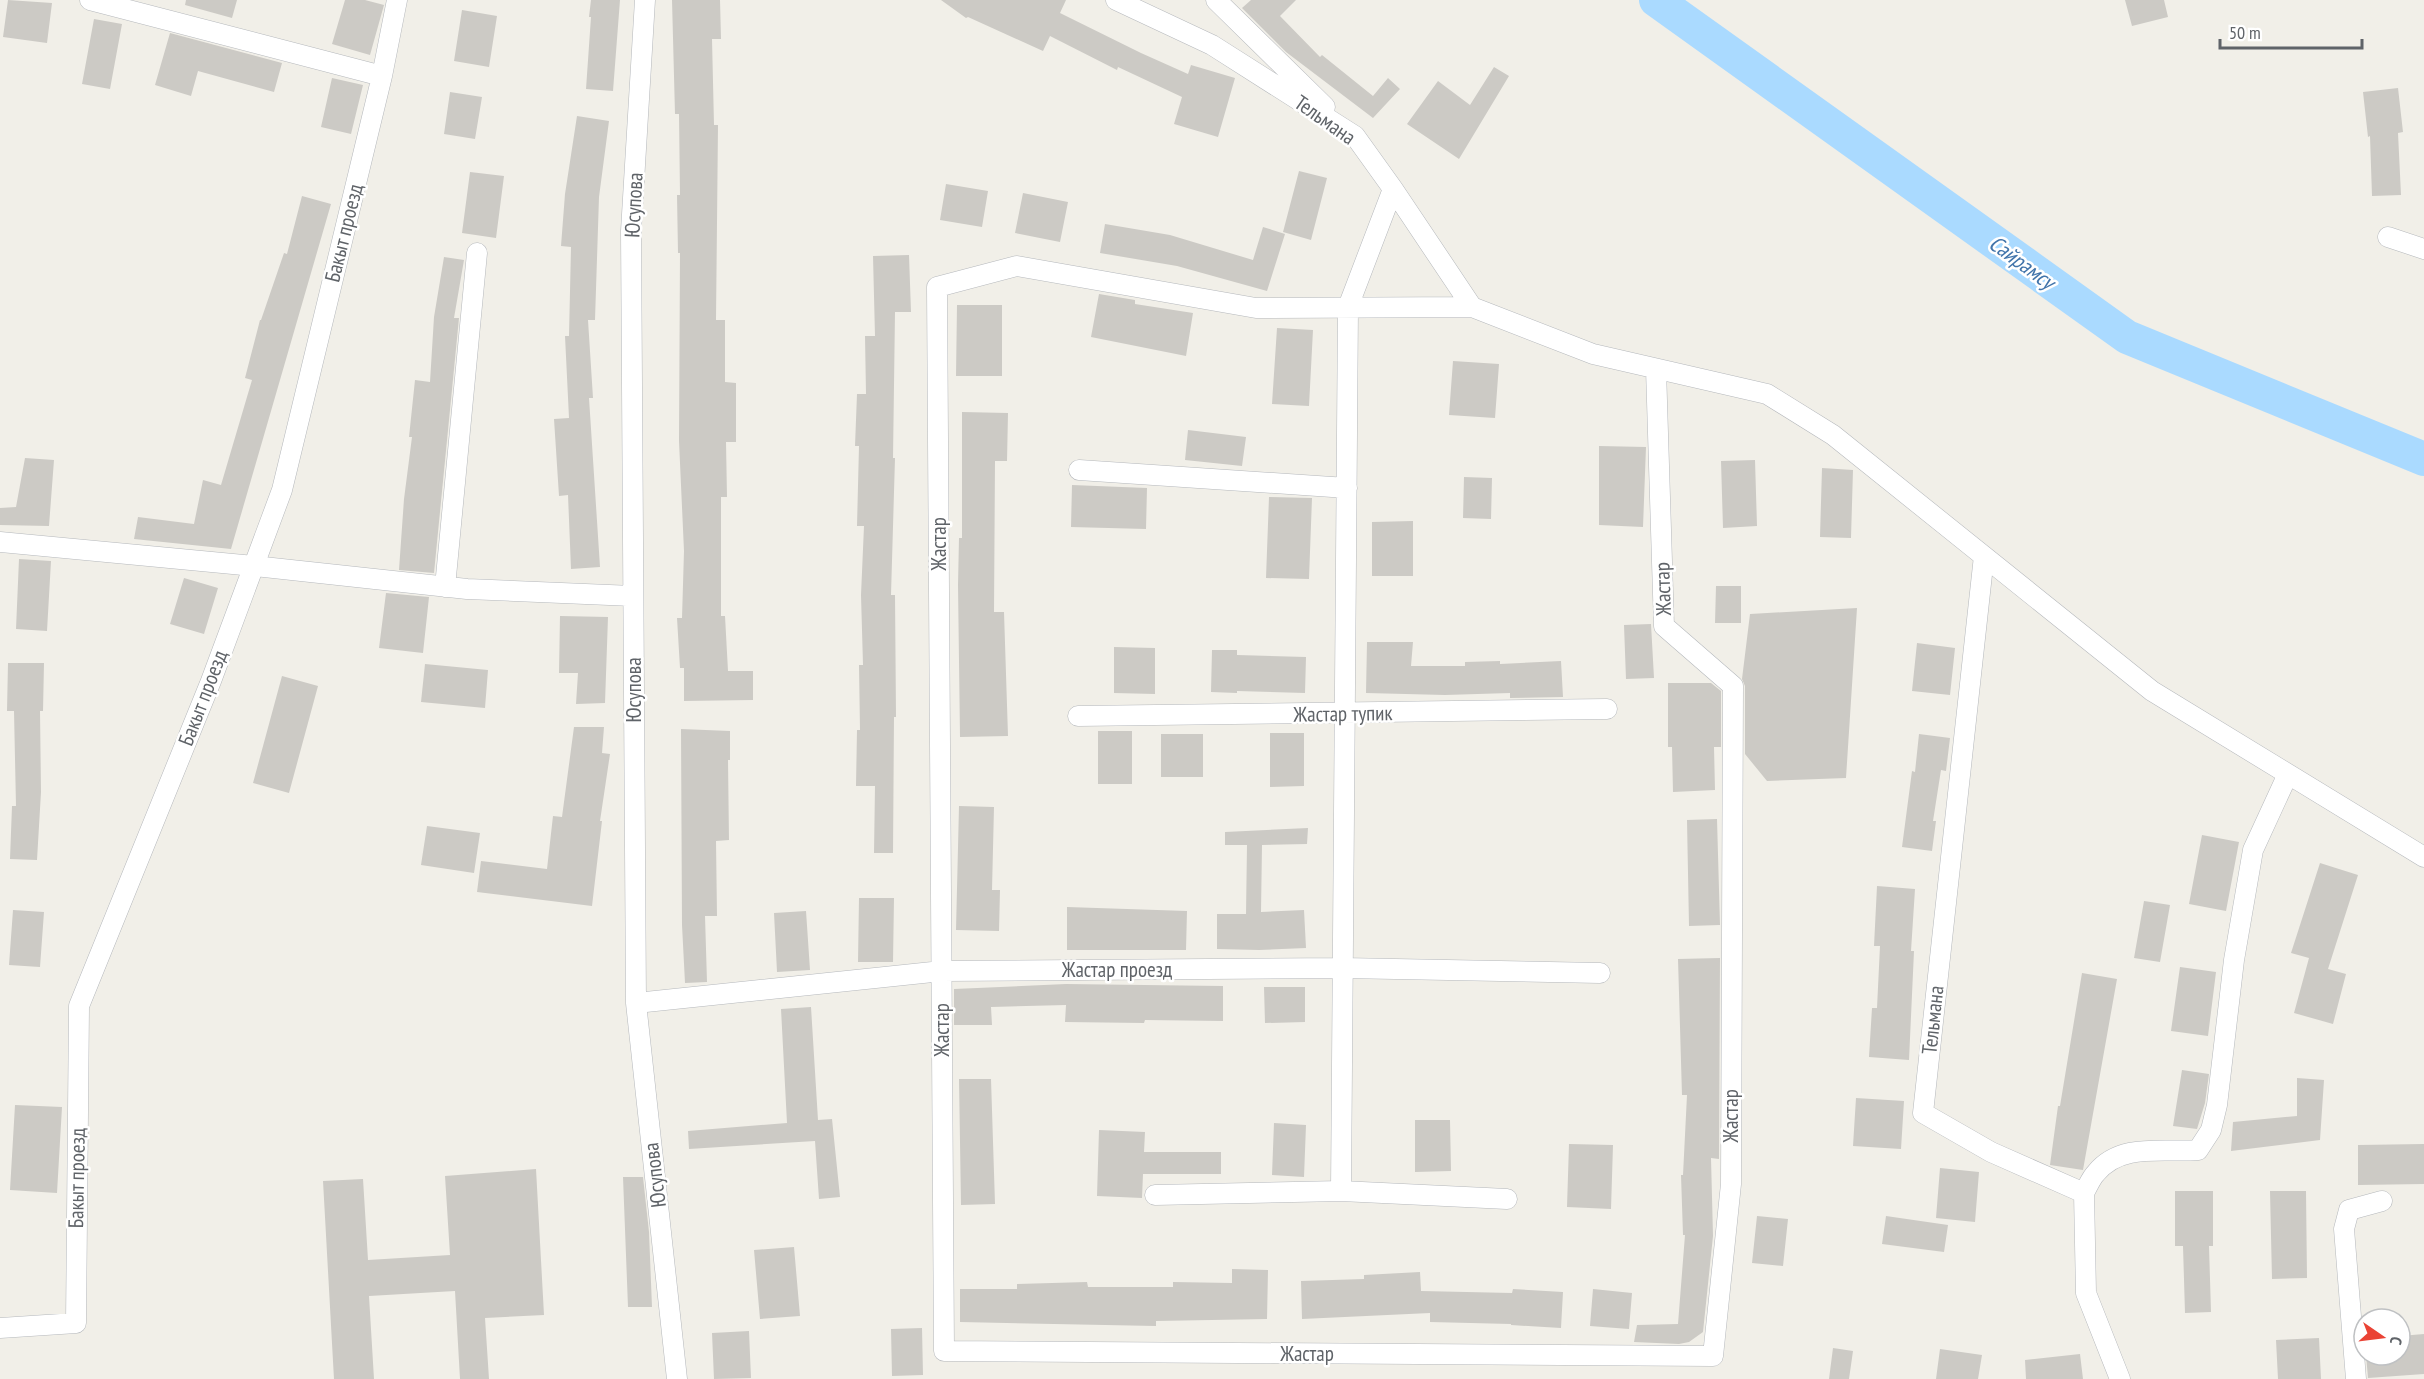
<svg xmlns="http://www.w3.org/2000/svg" width="2424" height="1379" font-family="'PT Sans Narrow',sans-serif">
	<style>
		.lines { fill: none; stroke-linecap: round; stroke-linejoin: round }
		.river { stroke: #aadaff; stroke-width: 34 }
		.building { fill: #cccac5 }
		.minor-casing { stroke: #b5b8bc; stroke-width: 21 }
		.minor { stroke: #fff; stroke-width: 20 }
		.labels { text-anchor: middle; stroke-width: 5; stroke-linejoin: round; paint-order: stroke }
		.street-label { font-size: 21px; fill: #5f6368; stroke: #fff }
		.water-label { font-size: 22px; font-style: italic; fill: #4174aa; stroke: #fff }
	</style>
	<rect width="100%" height="100%" fill="#f1efe8"/>
	<g class="lines">
		<path class="river" d="M1656 0 2127 337 2424 459"/>
	</g>
	<path class="building" d="M8 0 52 3 47 43 3 37Z
		M186 0H237L232 18 185 5Z
		M345 0H365L384 5 370 55 332 44Z
		M591 0H620L613 91 586 89 591 17H589Z
		M672 0H720L721 39H712L714 125H718L716 320H725V382L736 383V442H726L727 497H721V616H725L728 671H753V700L684 701V668H680L677 618H682L684 551 679 441 680 253H678L677 195H680L679 114H675Z
		M941 0H1066L1060 13 1141 53 1188 74 1191 65 1235 78 1218 137 1174 124 1182 97 1118 67 1117 70 1050 36 1043 51 968 17 966 18Z
		M1251 0H1296L1280 16 1320 57 1322 55 1373 96 1388 78 1400 89 1373 118 1286 52 1242 8Z
		M2125 0H2164L2168 17 2132 26Z
		M462 10 497 16 489 67 454 61Z
		M94 19 122 24 110 89 82 84Z
		M170 33 282 63 274 92 198 71 191 96 155 85Z
		M1494 67 1509 76 1459 159 1407 124 1438 81 1470 105Z
		M332 78 363 85 351 134 321 127Z
		M2398 88 2403 132 2398 133 2401 195 2372 196 2370 136 2368 137 2363 92Z
		M450 92 482 97 475 139 444 134Z
		M577 116 609 121 599 197 595 320H588L593 398H589L600 567 571 569 568 495 559 496 554 419 569 418 565 336H569L571 247 561 246 565 194Z
		M1299 171 1327 178 1311 240 1283 232Z
		M470 172 504 176 496 238 462 233Z
		M946 184 988 191 982 227 940 220Z
		M1023 193 1068 202 1060 242 1015 233Z
		M302 196 331 204 231 549 134 539 138 517 194 524 203 480 221 485 252 380 245 378 260 320H261L284 253 287 254Z
		M1105 224 1170 235 1253 260 1263 227 1285 234 1267 291 1177 266 1100 253Z
		M909 255 911 312H895L893 458H895L891 595H895L896 717H894L893 853H874L875 786H856L857 730H860L859 665H863L861 595 864 526H857L859 446H855L857 394H866L865 336H875L873 256Z
		M444 257 464 260 454 318H459L434 573 399 570 404 499 412 437H409L415 380 430 382 434 317Z
		M1099 294 1135 300V304L1193 313 1186 356 1091 337Z
		M957 305H1002V376H956Z
		M1277 328 1313 330 1309 406 1272 404Z
		M1453 361 1499 364 1495 418 1449 415Z
		M962 412 1008 413 1007 461H995L994 612H1004L1008 736 960 737 958 585 959 538H962Z
		M1188 430 1246 437 1242 466 1185 460Z
		M1599 446 1646 447 1643 527 1599 525Z
		M25 458 54 460 49 526 0 525V508L16 507Z
		M1755 460 1757 526 1723 528 1721 461Z
		M1822 468 1853 470 1851 538 1820 537Z
		M1464 477 1492 478 1491 519 1463 518Z
		M1072 485 1147 488 1146 529 1071 527Z
		M1269 497 1312 498 1309 579 1266 578Z
		M1413 521V576H1372V522Z
		M19 559 51 561 47 631 16 629Z
		M184 578 218 588 204 634 170 624Z
		M1716 586H1741V623H1715Z
		M386 593 429 597 423 653 379 648Z
		M1857 608 1846 778 1767 781 1745 754V686L1742 679 1750 614Z
		M560 616 608 617 605 703 576 704 578 673H559Z
		M1651 624 1654 678 1626 679 1624 625Z
		M1367 642H1413L1411 666H1465V662L1500 661V664L1561 661 1563 697 1510 698V693L1445 695 1366 693Z
		M1917 643 1955 648 1950 695 1912 691Z
		M1114 647 1155 648V694L1114 693Z
		M1212 650H1237V655L1306 657 1305 693 1237 691V693L1211 692Z
		M8 663H44L43 711H40L41 792 37 860 10 859 12 806H16L14 711H7Z
		M425 664 488 670 485 708 421 702Z
		M282 676 318 686 289 793 253 783Z
		M1668 683H1711L1721 691V747H1714L1715 790 1673 792 1672 747H1668Z
		M574 727H604L602 753 610 754 600 821H602L592 906 477 892 481 861 547 869 553 816 562 817Z
		M681 729 730 731V760H728L729 840 716 841 717 916H705L707 982 685 983 682 925Z
		M1098 731H1132V784H1098Z
		M1270 733H1304V786L1270 787Z
		M1161 734H1203V777H1161Z
		M1919 734 1950 738 1946 771 1941 770 1933 821H1936L1932 851 1902 847 1912 771 1915 772Z
		M959 806 994 807 992 890H1000L999 931 956 930Z
		M1717 819 1720 925 1689 926 1687 820Z
		M427 826 480 833 474 873 421 865Z
		M1308 828 1307 844 1262 845 1261 912 1304 910 1306 948 1259 950 1217 949V914H1246L1247 845H1225V832Z
		M2202 835 2239 842 2226 911 2189 904Z
		M2320 863 2358 875 2328 969 2346 974 2333 1024 2294 1013 2309 958 2291 953Z
		M1877 886 1915 889 1911 951H1914L1909 1060 1869 1057 1872 1008H1877L1880 946H1874Z
		M859 898H894L893 962H858Z
		M2144 901 2170 905 2160 962 2134 958Z
		M1067 907 1187 911 1186 950H1067Z
		M13 910 44 912 40 967 9 965Z
		M806 911 810 970 777 972 774 913Z
		M1720 958 1719 1159 1711 1158 1713 1236 1703 1332 1689 1342 1679 1344 1634 1342 1637 1325 1678 1324 1685 1235H1683L1681 1175H1683L1687 1095H1682L1678 959Z
		M2180 967 2216 972 2208 1036 2171 1031Z
		M2082 973 2117 979 2083 1170 2050 1165 2058 1106H2060Z
		M1066 984 1223 986V1021L1145 1020 1144 1023 1065 1022 1066 1005 991 1007 992 1025H954V989Z
		M1264 987H1305V1022L1265 1023Z
		M811 1007 818 1120 832 1119 840 1197 819 1199 815 1141 689 1149 688 1131 787 1123 781 1009Z
		M2182 1070 2209 1074 2205 1103 2197 1129 2173 1126Z
		M2297 1078 2324 1080 2320 1140 2231 1151 2233 1122 2297 1116Z
		M959 1079H991L995 1204 961 1205Z
		M1856 1098 1904 1101 1901 1149 1853 1146Z
		M15 1105 62 1107 57 1193 10 1190Z
		M1415 1120H1450L1451 1171 1415 1172Z
		M1274 1123 1306 1125 1304 1177 1272 1175Z
		M1099 1130 1145 1132 1144 1152H1221V1174H1143L1142 1198 1097 1196Z
		M1569 1144 1613 1145 1611 1209 1567 1207Z
		M2424 1144V1184L2358 1185V1145Z
		M1940 1168 1979 1172 1975 1222 1936 1218Z
		M536 1169 544 1315 485 1318 489 1379H460L455 1291 369 1296 374 1379H334L323 1181 363 1179 368 1260 450 1255 445 1176Z
		M623 1177H643L649 1232 652 1307H628Z
		M2175 1191H2213V1246H2209L2211 1312 2185 1313 2183 1246H2175Z
		M2270 1191H2306L2307 1278 2272 1279Z
		M1757 1216 1788 1219 1783 1266 1752 1263Z
		M1886 1216 1948 1225 1944 1252 1882 1244Z
		M794 1247 800 1316 760 1319 754 1250Z
		M1232 1269 1268 1270 1267 1319 1156 1321V1326L960 1322V1289H1017V1284L1087 1282 1088 1287H1173V1282L1232 1283Z
		M1420 1272 1421 1291 1512 1293 1513 1289 1563 1292 1561 1328 1511 1325V1324L1430 1322V1313L1302 1319 1301 1281 1364 1279V1275Z
		M1593 1289 1632 1293 1629 1329 1590 1326Z
		M922 1328 923 1375 892 1376 891 1329Z
		M749 1331 751 1378 714 1379 712 1333Z
		M2424 1334V1374L2368 1378 2366 1355H2400V1336Z
		M2319 1338 2321 1379H2278L2276 1340Z
		M1833 1348 1853 1351 1849 1379H1829Z
		M1940 1349 1982 1355 1978 1379H1936Z
		M2080 1354 2083 1379H2026L2025 1360Z"/>
	<g class="lines">
		<defs>
			<path id="minor" d="M90 0 382 76
				M645 0 631 231 636 1003 677 1379
				M1116 0 1212 45 1355 136 1393 189 1472 307
				M1216 0 1325 107
				M2388 237 2424 249
				M1656 369 1664 626 1733 686 1731 1184 1713 1356 944 1351 937 287 1017 266 1256 308 1472 307 1593 354 1767 394 1833 435 2152 691 2424 857
				M1079 470 1347 488
				M0 542 254 566 467 589 633 596
				M1984 556 1923 1113 1991 1152 2084 1193 2086 1293 2120 1379
				M445 587 477 253
				M1078 716 1607 709
				M636 1003 942 971 1343 968 1600 973
				M1341 1191 1348 307 1393 189
				M2084 1193C2088 1186 2091 1178 2096 1173 2121 1142 2164 1153 2198 1150L2211 1130 2217 1105 2234 960 2253 850 2288 774
				M1155 1195 1341 1191 1507 1199
				M0 1328 76 1323 79 1006 211 681 282 490 382 76 397 0
				M2356 1379 2344 1229 2349 1210 2382 1201"/>
		</defs>
		<use href="#minor" class="minor-casing"/>
		<use href="#minor" class="minor"/>
	</g>
	<g class="labels">
		<g class="street-label">
			<text transform="translate(1325 120) rotate(35)" y="7">Тельмана</text>
			<text transform="translate(634 205) rotate(-87)" y="7">Юсупова</text>
			<text transform="translate(344 233) rotate(-76)" y="7">Бакыт проезд</text>
			<text transform="translate(939 544) rotate(-90)" y="7">Жастар</text>
			<text transform="translate(1663 589) rotate(-92)" y="7">Жастар</text>
			<text transform="translate(634 690) rotate(-90)" y="7">Юсупова</text>
			<text transform="translate(203 698) rotate(-69)" y="7">Бакыт проезд</text>
			<text transform="translate(1343 714) rotate(-1)" y="7">Жастар тупик</text>
			<text x="1117" y="977">Жастар проезд</text>
			<text transform="translate(1933 1020) rotate(-84)" y="7">Тельмана</text>
			<text transform="translate(942 1030) rotate(-90)" y="7">Жастар</text>
			<text transform="translate(1731 1116) rotate(-90)" y="7">Жастар</text>
			<text transform="translate(655 1175) rotate(-97)" y="7">Юсупова</text>
			<text transform="translate(77 1178) rotate(-89)" y="7">Бакыт проезд</text>
			<text x="1307" y="1361">Жастар</text>
		</g>
		<g class="water-label">
			<text transform="translate(2022 262) rotate(36)" y="8">Сайрамсу</text>
		</g>
	</g>
	<g transform="translate(2382 1337) rotate(104)"><circle r="28" fill="#ffffff" stroke="#bfc1c3" stroke-width="1.5"/>
	<path d="M0-4.5L10 22L0 15L-10 22Z" fill="#ea4335"/>
	<text y="-9" font-size="16" font-weight="bold" text-anchor="middle" fill="#5f6368">С</text>
	</g>
	<path d="M2220 39v9h142v-9" fill="none" stroke="#5f6368" stroke-width="3"/>
	<text x="2229" y="39" font-size="18" fill="#5f6368" stroke="#ffffff" stroke-width="4.5" paint-order="stroke">50 m</text>
</svg>
